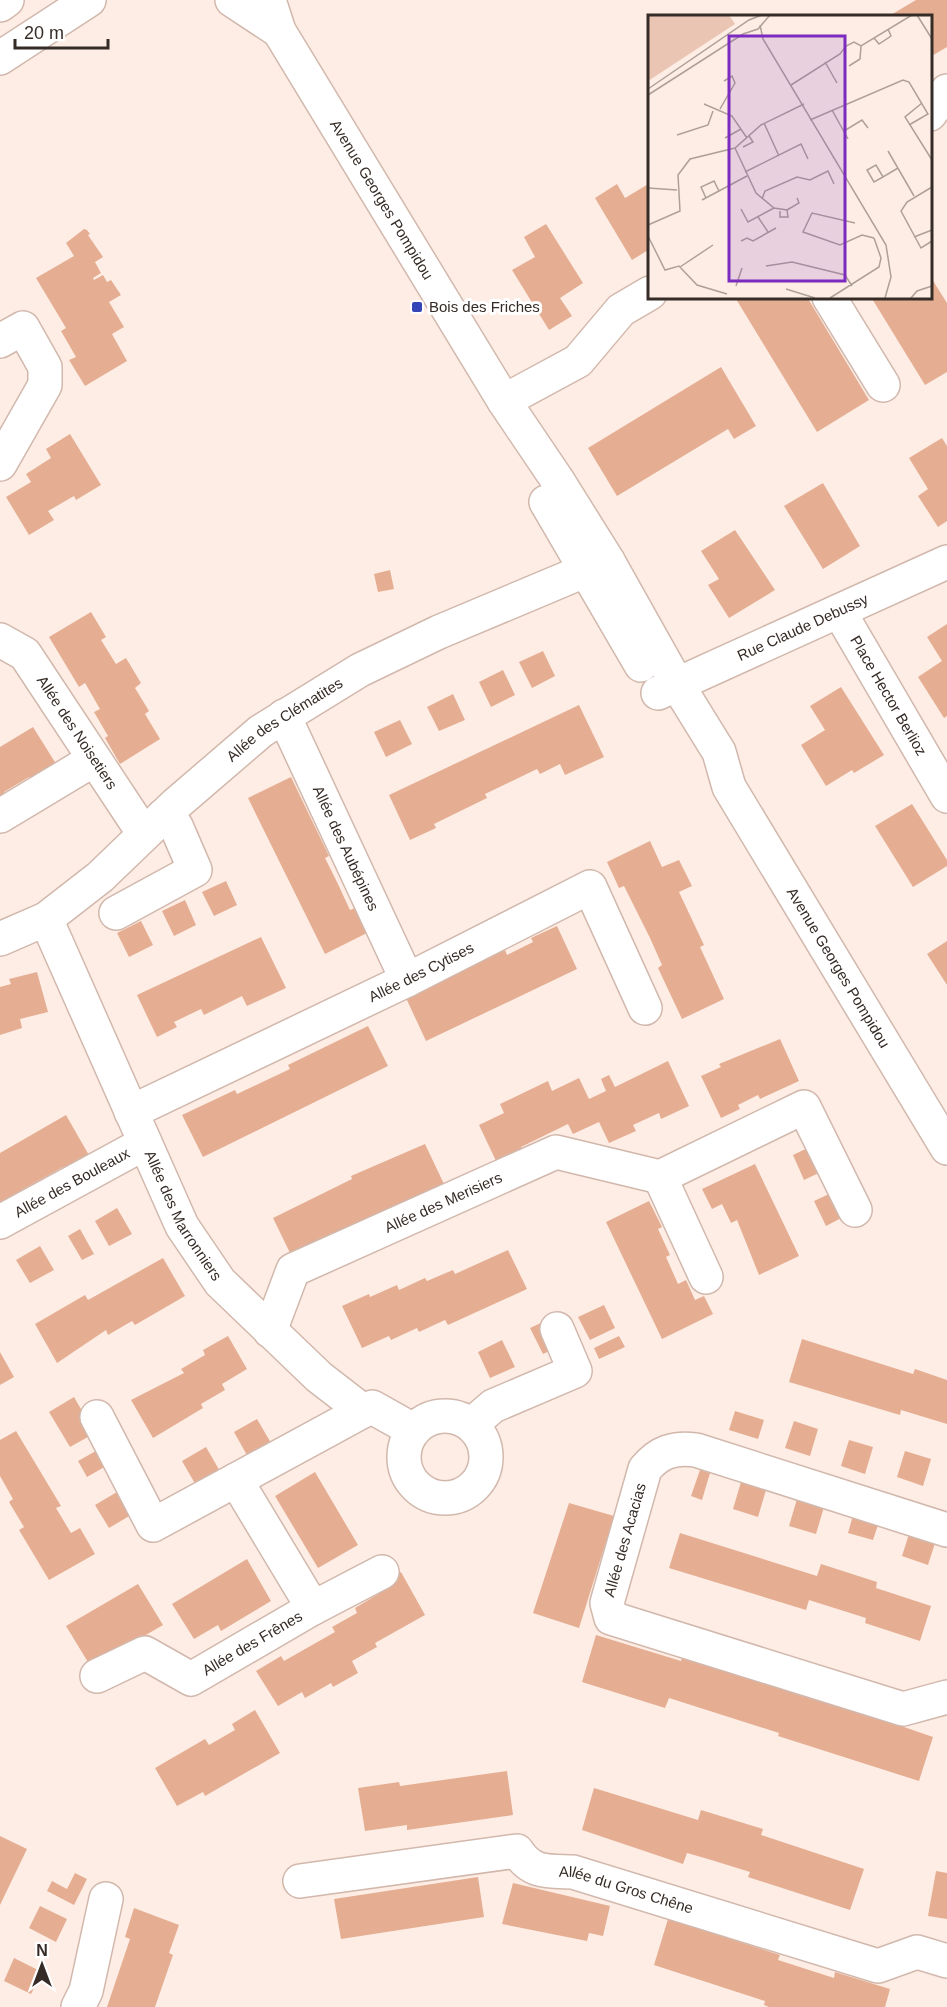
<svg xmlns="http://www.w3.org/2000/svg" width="947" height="2007" font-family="Helvetica,sans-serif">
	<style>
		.building { fill: #e5ae92 }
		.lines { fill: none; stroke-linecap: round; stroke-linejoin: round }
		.minor-casing { stroke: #d2b8ac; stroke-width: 36 }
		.major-casing { stroke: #d2b8ac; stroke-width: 36 }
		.minor { stroke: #fff; stroke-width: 33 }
		.major { stroke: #fff; stroke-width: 33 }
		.poi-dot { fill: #3445b7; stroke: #fff; stroke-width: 2 }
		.labels { text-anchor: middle; stroke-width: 6; stroke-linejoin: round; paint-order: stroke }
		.street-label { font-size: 15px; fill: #362c27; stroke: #fff }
		.poi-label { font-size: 15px; fill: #362c27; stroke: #fff; text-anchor: start }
		.inset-road { fill: none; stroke: #ada099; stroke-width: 1.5 }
		.view { fill: #7b2cbf; fill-opacity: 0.15; stroke: #7b2cbf; stroke-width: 3 }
		.inset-edge { fill: none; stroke: #362c27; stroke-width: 3 }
	</style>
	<rect width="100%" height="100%" fill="#fdede5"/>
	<path class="building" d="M916 0H947V47L930 57V16H889Z
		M650 183V249L632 260 595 198 617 184 625 198Z
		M546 224 583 283 560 298 572 316 549 330 512 270 535 257 524 237Z
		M84 229 87 230 90 234 88 235 103 257 95 262 101 273 93 278 94 280 103 275 107 282 111 280 121 295 109 302 124 327 112 334 127 361 85 386 69 360 76 357 61 331 66 328 36 278 74 256 66 243Z
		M930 276 947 303V372L925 385 871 297H930Z
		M740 297H807L869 400 817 432 736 299Z
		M721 367 756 426 734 439 728 429 617 496 588 448Z
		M70 434 101 485 76 500 74 496 48 511 54 520 29 535 6 497 31 482 26 474 51 458 46 449Z
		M942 438 947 446V521L938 527 918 496 928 489 909 458Z
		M823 483 860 546 823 569 784 506Z
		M735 530 775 590 729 618 708 585 719 579 701 551Z
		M390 570 394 589 378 592 374 574Z
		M91 612 106 637 101 640 116 664 126 658 141 683 135 688 149 711 145 714 160 739 120 764 105 738 108 736 94 712 100 709 85 683 79 687 49 637Z
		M947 624V716L944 718 918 677 942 661 927 637Z
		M543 651 555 676 532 688 519 662Z
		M503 670 515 695 491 707 479 682Z
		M841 687 884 755 854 773 852 770 826 786 801 745 825 730 810 706Z
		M453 694 465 720 439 731 427 707Z
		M579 705 604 757 565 775 560 764 540 774 537 769 485 794 487 798 434 824 436 828 410 840 389 795Z
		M400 720 412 744 386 757 374 732Z
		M33 727 58 767 33 782 29 777 4 792 8 797 0 802V747Z
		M291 777 329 856 325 858 337 882 350 910 355 908 367 933 325 954 248 798Z
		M912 804 947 860V866L913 887 875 826Z
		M650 841 662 867 679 860 692 886 679 892 704 945 700 947 724 999 682 1019 658 968 662 965 650 938 624 886 619 888 607 862Z
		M226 881 237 905 214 916 202 892Z
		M185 900 196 925 174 936 162 911Z
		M141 921 153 945 129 957 117 933Z
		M557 926 577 969 426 1041 406 998 505 950 507 955 533 942 531 938Z
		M261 937 286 988 247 1006 242 996 204 1015 201 1009 174 1022 177 1027 157 1037 137 995Z
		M947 941V985L927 954Z
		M37 972 48 1012 20 1019 22 1028 0 1035V987L11 984 9 979Z
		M368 1026 388 1066 203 1157 182 1115 235 1090 237 1094 290 1069 288 1065Z
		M780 1039 799 1081 760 1099 758 1095 738 1105 740 1109 721 1118 701 1076 721 1067 719 1064Z
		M668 1061 689 1106 661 1119 659 1113 633 1125 636 1131 609 1143 599 1122 573 1134 568 1124 521 1147 523 1152 497 1163 479 1125 504 1113 500 1104 548 1081 552 1091 579 1078 589 1099 606 1091 601 1079 609 1075 615 1087Z
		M66 1115 90 1157 65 1171 63 1167 13 1195 15 1200 0 1208V1153Z
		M818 1143 829 1168 804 1180 793 1155Z
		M425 1144 444 1184 292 1257 273 1218 352 1179 351 1176Z
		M755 1164 799 1256 759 1275 737 1220 731 1223 722 1204 712 1209 702 1189Z
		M840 1189 851 1213 826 1226 814 1201Z
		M649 1201 662 1227 658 1229 670 1255 666 1257 678 1284 686 1280 695 1300 704 1296 713 1314 662 1339 606 1222Z
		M117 1208 132 1234 109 1246 95 1221Z
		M80 1229 94 1254 82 1260 68 1236Z
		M40 1246 54 1270 30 1283 16 1260Z
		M508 1250 527 1289 448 1325 445 1320 419 1332 417 1328 391 1340 389 1336 362 1348 342 1306 369 1294 370 1297 397 1285 399 1290 425 1278 427 1281 453 1270 455 1274Z
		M163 1258 185 1296 135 1325 132 1321 108 1335 106 1330 57 1363 35 1324 85 1295 88 1300Z
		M604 1305 615 1328 590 1340 578 1317Z
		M543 1322 555 1348 543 1354 530 1328Z
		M228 1336 247 1369 222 1384 225 1390 201 1404 203 1408 153 1438 131 1400 184 1373 181 1369 205 1355 203 1350Z
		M619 1336 625 1347 599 1359 594 1348Z
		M802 1339 913 1374 915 1369 947 1380V1424L901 1410 900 1415 789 1382Z
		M502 1340 515 1367 490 1378 478 1352Z
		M0 1352 14 1377 0 1385Z
		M74 1397 95 1433 70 1447 49 1412Z
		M735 1411 764 1420 758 1439 729 1430Z
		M257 1419 271 1443 248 1457 234 1432Z
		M794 1421 818 1429 810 1456 785 1448Z
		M16 1431 61 1506 56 1508 71 1533 80 1528 95 1554 49 1580 19 1530 24 1527 9 1502 13 1499 0 1476V1440Z
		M849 1440 873 1447 865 1474 841 1466Z
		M103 1447 113 1462 87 1477 78 1461Z
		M206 1447 221 1473 197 1487 182 1461Z
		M905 1451 931 1459 923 1486 897 1477Z
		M700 1470 710 1473 702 1500 691 1496Z
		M315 1472 358 1545 318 1568 275 1496Z
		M741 1482 766 1490 758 1517 733 1509Z
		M122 1489 136 1512 109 1528 95 1505Z
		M797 1499 824 1507 816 1534 789 1526Z
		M569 1503 614 1516 579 1628 533 1613Z
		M856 1505 882 1513 873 1540 848 1533Z
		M911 1528 937 1537 928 1565 902 1556Z
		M680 1533 817 1576 821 1564 877 1582 876 1588 931 1606 920 1641 865 1623 866 1618 809 1600 806 1610 669 1568Z
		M247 1559 271 1601 221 1631 218 1625 194 1639 172 1604Z
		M401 1572 425 1615 375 1643 377 1647 352 1661 358 1673 333 1687 331 1683 305 1698 302 1692 278 1706 256 1671 281 1656 284 1661 335 1632 332 1627 357 1613 355 1608 380 1593 377 1587Z
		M138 1584 163 1625 91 1667 66 1626Z
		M596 1635 681 1661 684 1651 933 1737 919 1781 778 1736 779 1733 669 1698 665 1708 582 1682Z
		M255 1710 280 1753 205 1796 203 1792 177 1806 155 1768 205 1739 209 1745 235 1730 232 1724Z
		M507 1771 513 1815 407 1830V1825L365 1831 358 1788 399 1782 400 1786Z
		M594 1788 698 1820 701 1810 763 1829 761 1835 864 1869 850 1910 748 1877 750 1872 708 1859 687 1853 683 1864 582 1830Z
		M0 1836 27 1849 0 1905Z
		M936 1871 947 1873V1919L928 1916Z
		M75 1873 87 1879 74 1905 47 1891 52 1881 67 1889Z
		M478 1877 484 1917 341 1939 334 1899Z
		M513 1883 610 1906 603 1936 589 1933 587 1941 502 1924Z
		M40 1906 67 1919 56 1942 29 1928Z
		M134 1908 179 1925 169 1953 173 1955 155 2007H107L130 1939 125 1937Z
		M668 1919 780 1955 778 1960 834 1978 835 1972 890 1989 885 2007H769L764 2005 765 2001 654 1965Z
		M14 1958 42 1972 31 1994 4 1981Z"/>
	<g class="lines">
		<defs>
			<g id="minor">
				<path d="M232 0 279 31"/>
				<path id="s1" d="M269 0 279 31 504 401 558 481 608 561 677 684 719 752 729 787 947 1148"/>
				<path d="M930 114 947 91"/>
				<path d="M829 297 883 385"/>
				<path d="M0 341 23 328 45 367V385L0 464"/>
				<path d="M504 401 578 361 621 310 650 293"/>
				<path d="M546 502 641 665"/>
				<path id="s2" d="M839 611 947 796"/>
				<path id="s3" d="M0 640 25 654 144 834"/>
				<path id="s4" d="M658 693 947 562"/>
				<path id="s5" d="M284 716 407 980"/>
				<path d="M0 816 93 760"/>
				<path d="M116 913 195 870 176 826 163 816"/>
				<path id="s6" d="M46 919 182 1226 220 1282 319 1377 363 1411 372 1407 413 1430"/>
				<path id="s7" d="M0 939 46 919 100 877 176 804 261 731 360 670 439 632 608 561"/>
				<path id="s8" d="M131 1112 407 980 590 887 645 1008"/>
				<path d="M660 1177 706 1277"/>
				<path id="s9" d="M0 1222 145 1143"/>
				<path id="s10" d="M270 1331 293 1270 556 1152 660 1177 804 1107 855 1210"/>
				<circle cx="445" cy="1457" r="41"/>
				<path d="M97 1417 153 1525 363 1411"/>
				<path d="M471 1425 493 1406 575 1371 557 1329"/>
				<path d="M236 1480 313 1608"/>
				<path d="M947 1530 696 1450C674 1447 659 1452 645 1469L607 1603 611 1618 903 1709 947 1697"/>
				<path id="s11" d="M97 1676 145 1653 191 1679 313 1608 382 1572"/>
				<path id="s12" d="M300 1881 517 1851C532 1874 548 1871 573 1872L878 1966 917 1952 947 1961"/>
				<path d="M78 2007 86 1991 106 1899"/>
			</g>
			<path id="major" d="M0 5 7 0
				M0 58 89 0"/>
		</defs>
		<use href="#minor" class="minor-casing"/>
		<use href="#major" class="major-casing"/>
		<use href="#minor" class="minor"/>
		<use href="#major" class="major"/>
	</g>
	<rect class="poi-dot" x="411" y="301" width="12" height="12" rx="3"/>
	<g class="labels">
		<g class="street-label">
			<text dy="5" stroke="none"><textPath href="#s1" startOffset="230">Avenue Georges Pompidou</textPath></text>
			<text dy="5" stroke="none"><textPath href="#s4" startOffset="159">Rue Claude Debussy</textPath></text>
			<text dy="5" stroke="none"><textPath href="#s2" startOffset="98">Place Hector Berlioz</textPath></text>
			<text dy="5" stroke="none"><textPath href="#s7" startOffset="362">Allée des Clématites</textPath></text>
			<text dy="5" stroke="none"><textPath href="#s3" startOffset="123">Allée des Noisetiers</textPath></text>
			<text dy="5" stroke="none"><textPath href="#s5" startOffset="146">Allée des Aubépines</textPath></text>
			<text dy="5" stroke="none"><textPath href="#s1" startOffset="1125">Avenue Georges Pompidou</textPath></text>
			<text dy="5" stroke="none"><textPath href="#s8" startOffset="322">Allée des Cytises</textPath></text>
			<text dy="5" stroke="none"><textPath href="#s9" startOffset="82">Allée des Bouleaux</textPath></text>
			<text dy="5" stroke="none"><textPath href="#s10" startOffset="230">Allée des Merisiers</textPath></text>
			<text dy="5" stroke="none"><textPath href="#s6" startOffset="327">Allée des Marronniers</textPath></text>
			<text transform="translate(625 1540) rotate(-74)" y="5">Allée des Acacias</text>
			<text dy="5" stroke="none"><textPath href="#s11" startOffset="177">Allée des Frênes</textPath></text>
			<text dy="5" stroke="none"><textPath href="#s12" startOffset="338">Allée du Gros Chêne</textPath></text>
		</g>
		<g class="poi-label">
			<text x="429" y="312">Bois des Friches</text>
		</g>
	</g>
	<g transform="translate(648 15)">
		<rect width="284" height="284" fill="#fdede5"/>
		<path d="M0 0H81L87 9 0 66Z" fill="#eac5b3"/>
		<path class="inset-road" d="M269 0 284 24M112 10 115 24 238 230 243 262 237 283M226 23 231 29 243 21 240 14M177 47 189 68M201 51 212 44 213 31M143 70 192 39 198 31 206 27 213 31 264 0M0 74 101 5 114 0M0 80 95 19 110 14 122 0M274 88 257 102 284 145M56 89 84 101 99 123M72 94 87 68 84 61 76 66M184 95 200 124M162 105 255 65 261 67 280 99 261 110M116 108 131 141M196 116 214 105 220 113M29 120 60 110 65 96M77 123 93 114M95 132 105 127 101 121M87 133 108 178 126 193 139 195 140 202H132V196M240 136 266 181M97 157 153 129 160 144M235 162 226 167 219 155 228 150 235 162 250 153M284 172 259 187 253 196 273 233 284 226M0 173 29 175M58 183 53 172 66 166 71 176M114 184 117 176 149 162 162 165 180 156 186 169M54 185 99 161M93 194 100 207 126 193M139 195 151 188 149 183M110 202 120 217M207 208 164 198 155 217 192 230 214 220 226 223M0 210 32 196 30 160 42 144 87 133 113 110 156 89M0 221 17 255 31 251 49 270 79 279M266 222 284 215M93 226 99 223 105 226 128 213M118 251 144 247 197 260 204 271M32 252 65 230M88 271 94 253M138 274 167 283M182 283 231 252 233 243 226 223M263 283 269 276 284 271"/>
		<path class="view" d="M81 21H197V266H81Z"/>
		<rect width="284" height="284" class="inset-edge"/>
	</g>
	<g transform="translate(42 1965)" stroke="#ffffff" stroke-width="4.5" paint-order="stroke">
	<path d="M0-4.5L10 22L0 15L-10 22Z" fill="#362c27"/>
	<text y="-9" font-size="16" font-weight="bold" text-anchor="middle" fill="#362c27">N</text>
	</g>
	<path d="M15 39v9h93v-9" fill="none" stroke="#362c27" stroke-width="3"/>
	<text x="24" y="39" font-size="18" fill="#362c27" stroke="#ffffff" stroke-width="4.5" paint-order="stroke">20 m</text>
</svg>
